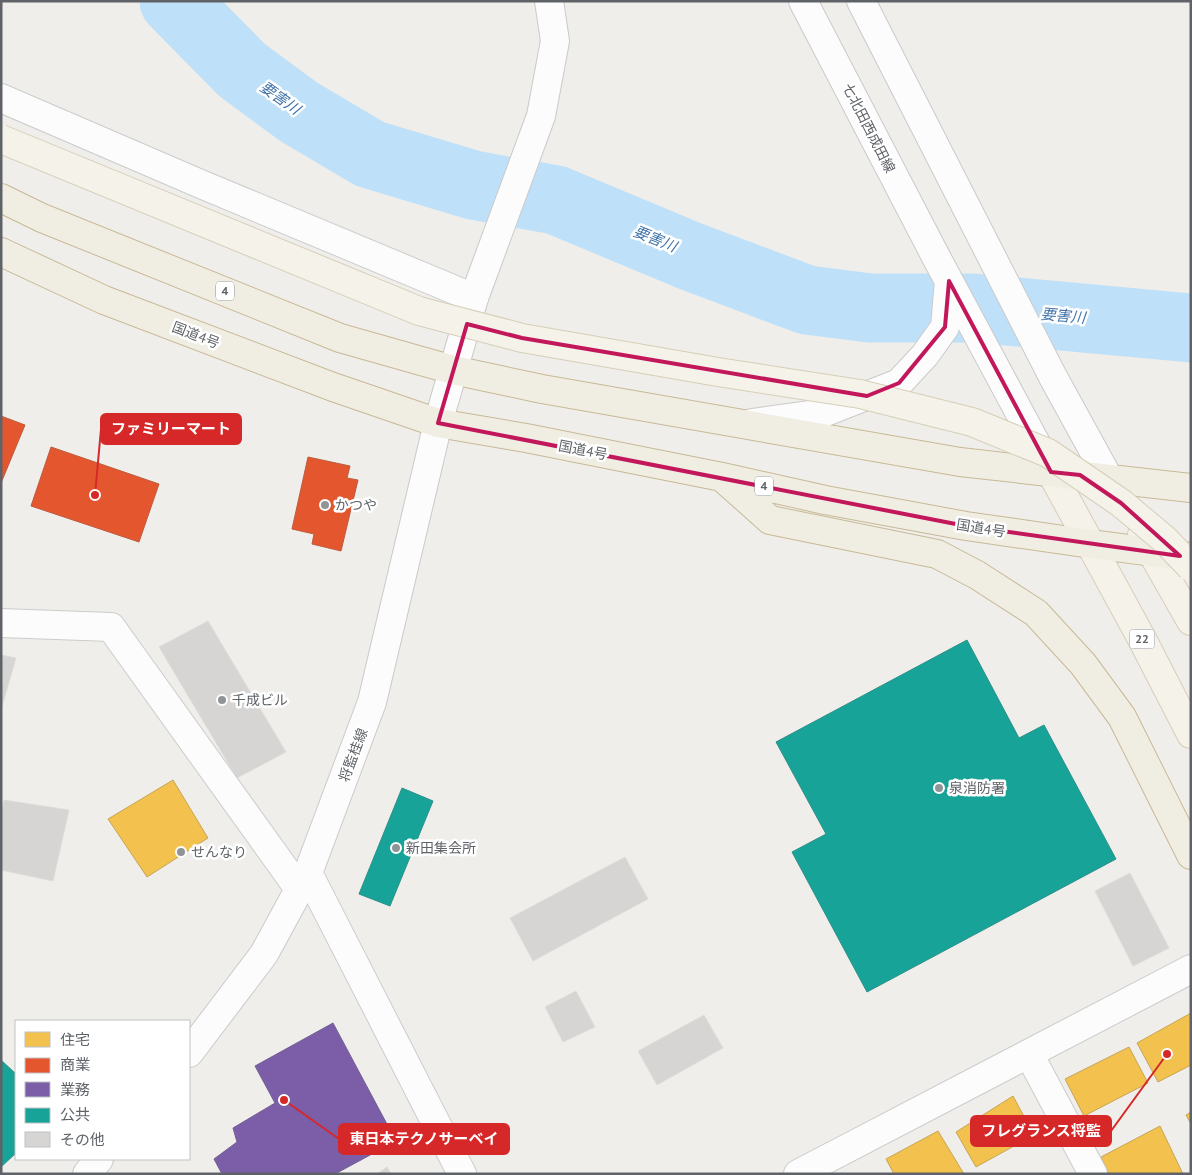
<svg xmlns="http://www.w3.org/2000/svg" width="1192" height="1175" font-family="'PT Sans','Noto Sans JP',sans-serif">
	<style>
		.homes { fill: #f2c14e; stroke: #c6a556 }
		.shops { fill: #e4572e; stroke: #bc5b3f }
		.offices { fill: #7b5ea7; stroke: #736094 }
		.public { fill: #17a398; stroke: #2d908a }
		.lines { fill: none; stroke-linecap: round; stroke-linejoin: round }
		.river { stroke: #bfe0f9; stroke-width: 69 }
		.building { fill: #d6d5d3; stroke: #deddd9 }
		.street-casing { stroke: #cbcccc; stroke-width: 30 }
		.secondary-casing { stroke: #cacacb; stroke-width: 30 }
		.primary-casing { stroke: #d7ceb8; stroke-width: 30 }
		.highway-casing { stroke: #c8b996; stroke-width: 30 }
		.street { stroke: #fdfcfc; stroke-width: 28 }
		.secondary { stroke: #fdfcfc; stroke-width: 28 }
		.primary { stroke: #f4f2e9; stroke-width: 28 }
		.highway { stroke: #f0ede3; stroke-width: 28 }
		.primary-bridge-casing { stroke: #d7ceb8; stroke-width: 30; stroke-linecap: butt }
		.primary-bridge { stroke: #f4f2e9; stroke-width: 28 }
		.marked { fill: none; stroke: #c2185b; stroke-width: 4; stroke-linejoin: round }
		.poi-dot { fill: #919496; stroke: #fff; stroke-width: 2 }
		.labels { text-anchor: middle; stroke-width: 5; stroke-linejoin: round; paint-order: stroke }
		.shield { fill: #fff; stroke: #8f9295; stroke-width: 1 }
		.shield-label { font-size: 12px; font-weight: bold; fill: #5f6368 }
		.street-label { font-size: 14px; fill: #5f6368; stroke: #fff }
		.poi-label { font-size: 14px; fill: #5f6368; stroke: #fff; text-anchor: start }
		.water-label { font-size: 15px; font-style: italic; fill: #4174aa; stroke: #fff }
		.leader { fill: none; stroke: #d62828; stroke-width: 2 }
		.callout-dot { fill: #d62828; stroke: #fff; stroke-width: 2 }
		.callout { fill: #d62828; stroke: #d62828; stroke-width: 2 }
		.callout-label { font-size: 15px; text-anchor: middle; font-weight: bold; fill: #fff }
	</style>
	<rect width="100%" height="100%" fill="#efeeea"/>
	<path class="homes" d="M173 780 208 838 147 877 108 819Z
		M1191 1013V1065L1158 1082 1137 1043Z
		M1129 1047 1148 1083 1084 1116 1065 1079Z
		M1013 1096 1034 1135 976 1167 956 1132Z
		M1191 1112V1124L1186 1115Z
		M1160 1126 1183 1174H1109L1101 1157Z
		M938 1131 964 1174H894L886 1159Z"/>
	<path class="shops" d="M1 416 25 425 1 483Z
		M51 447 159 484 139 542 31 506Z
		M308 457 350 466 347 478 358 480 341 551 312 544 314 534 292 529Z"/>
	<path class="offices" d="M333 1023 396 1141 335 1174H222L214 1159 237 1142 233 1128 275 1103 255 1066Z"/>
	<path class="public" d="M967 640 1019 738 1044 725 1116 859 867 992 792 852 826 834 776 742Z
		M402 788 433 801 390 906 359 894Z
		M1 1060 16 1074V1153L1 1167Z"/>
	<g class="lines">
		<path class="river" d="M174 1 242 70 299 112 370 154 473 185 556 200 690 256 807 300 870 308H974L1191 328"/>
	</g>
	<path class="building" d="M208 621 286 752 237 778 159 647Z
		M1 655 16 658 1 710Z
		M4 800 69 810 53 881 1 870V816Z
		M625 857 648 899 533 961 510 918Z
		M1130 873 1169 948 1133 966 1095 891Z
		M576 991 595 1027 563 1042 545 1007Z
		M704 1015 723 1048 657 1085 638 1051Z
		M387 1167 391 1174H377Z"/>
	<g class="lines">
		<defs>
			<path id="street" d="M1 98 203 185 474 298
				M1 623 111 627 299 889
				M308 873 462 1174
				M1029 1054 1093 1174
				M798 1174 1191 969"/>
			<path id="secondary" d="M803 1 935 255 1046 462
				M861 1 1053 377 1109 479
				M752 423 823 413 899 383 925 355 945 327 949 281
				M189 1053 264 954 308 873 372 702 438 423 474 298 541 116 555 41 549 1
				M87 1174 99 1159"/>
			<path id="primary" d="M1051 472 1142 639 1191 734
				M1142 535 1191 621"/>
			<path id="highway" d="M1 198 42 218 340 338 453 370 542 389 960 462 1191 488
				M1 252 104 300 333 387 438 423 526 438 722 477 825 500 966 526 1091 544 1191 557
				M724 479 770 520 937 554 977 575 1036 613 1083 664 1122 717 1191 855"/>
		</defs>
		<use href="#street" class="street-casing"/>
		<use href="#secondary" class="secondary-casing"/>
		<use href="#primary" class="primary-casing"/>
		<use href="#highway" class="highway-casing"/>
		<use href="#street" class="street"/>
		<use href="#secondary" class="secondary"/>
		<use href="#primary" class="primary"/>
		<use href="#highway" class="highway"/>
		<defs>
			<path id="primary-bridge" d="M1 139 419 311 522 338 718 372 860 394 972 422 1048 453 1121 503 1164 539 1191 567"/>
		</defs>
		<use href="#primary-bridge" class="primary-bridge-casing"/>
		<use href="#primary-bridge" class="primary-bridge"/>
	</g>
	<path class="marked" d="M949 281 1051 472 1080 475 1121 503 1180 556 966 526 438 423 467 324 522 338 867 396 899 383 945 327Z"/>
	<g class="poi-dot">
		<circle cx="325" cy="505" r="5"/>
		<circle cx="222" cy="700" r="5"/>
		<circle cx="939" cy="788" r="5"/>
		<circle cx="396" cy="848" r="5"/>
		<circle cx="181" cy="852" r="5"/>
	</g>
	<g class="labels">
		<g class="shield">
			<rect x="216" y="281.5" width="18" height="19" rx="4"/>
			<rect x="755" y="476.5" width="18" height="19" rx="4"/>
			<rect x="1129.5" y="629.5" width="25" height="19" rx="4"/>
		</g>
		<g class="shield-label">
			<text x="225" y="295">4</text>
			<text x="764" y="490">4</text>
			<text x="1142" y="643">22</text>
		</g>
		<g class="street-label">
			<text transform="translate(869 128) rotate(63)" y="5">七北田西成田線</text>
			<text transform="translate(196 335) rotate(21)" y="5">国道4号</text>
			<text transform="translate(583 450) rotate(11)" y="5">国道4号</text>
			<text transform="translate(981 528) rotate(9)" y="5">国道4号</text>
			<text transform="translate(353 755) rotate(-69)" y="5">将監桂線</text>
		</g>
		<g class="poi-label">
			<text x="335" y="510">かつや</text>
			<text x="232" y="705">千成ビル</text>
			<text x="949" y="793">泉消防署</text>
			<text x="406" y="853">新田集会所</text>
			<text x="191" y="857">せんなり</text>
		</g>
		<g class="water-label">
			<text transform="translate(280 98) rotate(35)" y="5">要害川</text>
			<text transform="translate(655 239) rotate(22)" y="5">要害川</text>
			<text transform="translate(1063 316) rotate(5)" y="5">要害川</text>
		</g>
	</g>
	<path class="leader" d="M95 495L101 429M1167 1054L1111 1131M284 1100L339 1139"/>
	<g class="callout-dot">
		<circle cx="95" cy="495" r="5"/>
		<circle cx="1167" cy="1054" r="5"/>
		<circle cx="284" cy="1100" r="5"/>
	</g>
	<g class="callout">
		<rect x="101" y="414" width="140" height="30" rx="5"/>
		<rect x="971" y="1116" width="140" height="30" rx="5"/>
		<rect x="339" y="1124" width="170" height="30" rx="5"/>
	</g>
	<g class="callout-label">
		<text x="171" y="434">ファミリーマート</text>
		<text x="1041" y="1136">フレグランス将監</text>
		<text x="424" y="1144">東日本テクノサーベイ</text>
	</g>
	<rect width="1192" height="1175" fill="none" stroke="#5f6368" stroke-width="5"/>
	<rect x="15" y="1020" width="175" height="140" fill="#ffffff" stroke="#bfc1c3"/>
	<rect x="25" y="1032" width="25" height="15" fill="#f2c14e" stroke="#bfc1c3"/>
	<text x="60" y="1045" font-size="15" fill="#5f6368">住宅</text>
	<rect x="25" y="1058" width="25" height="15" fill="#e4572e" stroke="#bfc1c3"/>
	<text x="60" y="1070" font-size="15" fill="#5f6368">商業</text>
	<rect x="25" y="1082" width="25" height="15" fill="#7b5ea7" stroke="#bfc1c3"/>
	<text x="60" y="1095" font-size="15" fill="#5f6368">業務</text>
	<rect x="25" y="1108" width="25" height="15" fill="#17a398" stroke="#bfc1c3"/>
	<text x="60" y="1120" font-size="15" fill="#5f6368">公共</text>
	<rect x="25" y="1132" width="25" height="15" fill="#d6d5d3" stroke="#bfc1c3"/>
	<text x="60" y="1145" font-size="15" fill="#5f6368">その他</text>
</svg>
